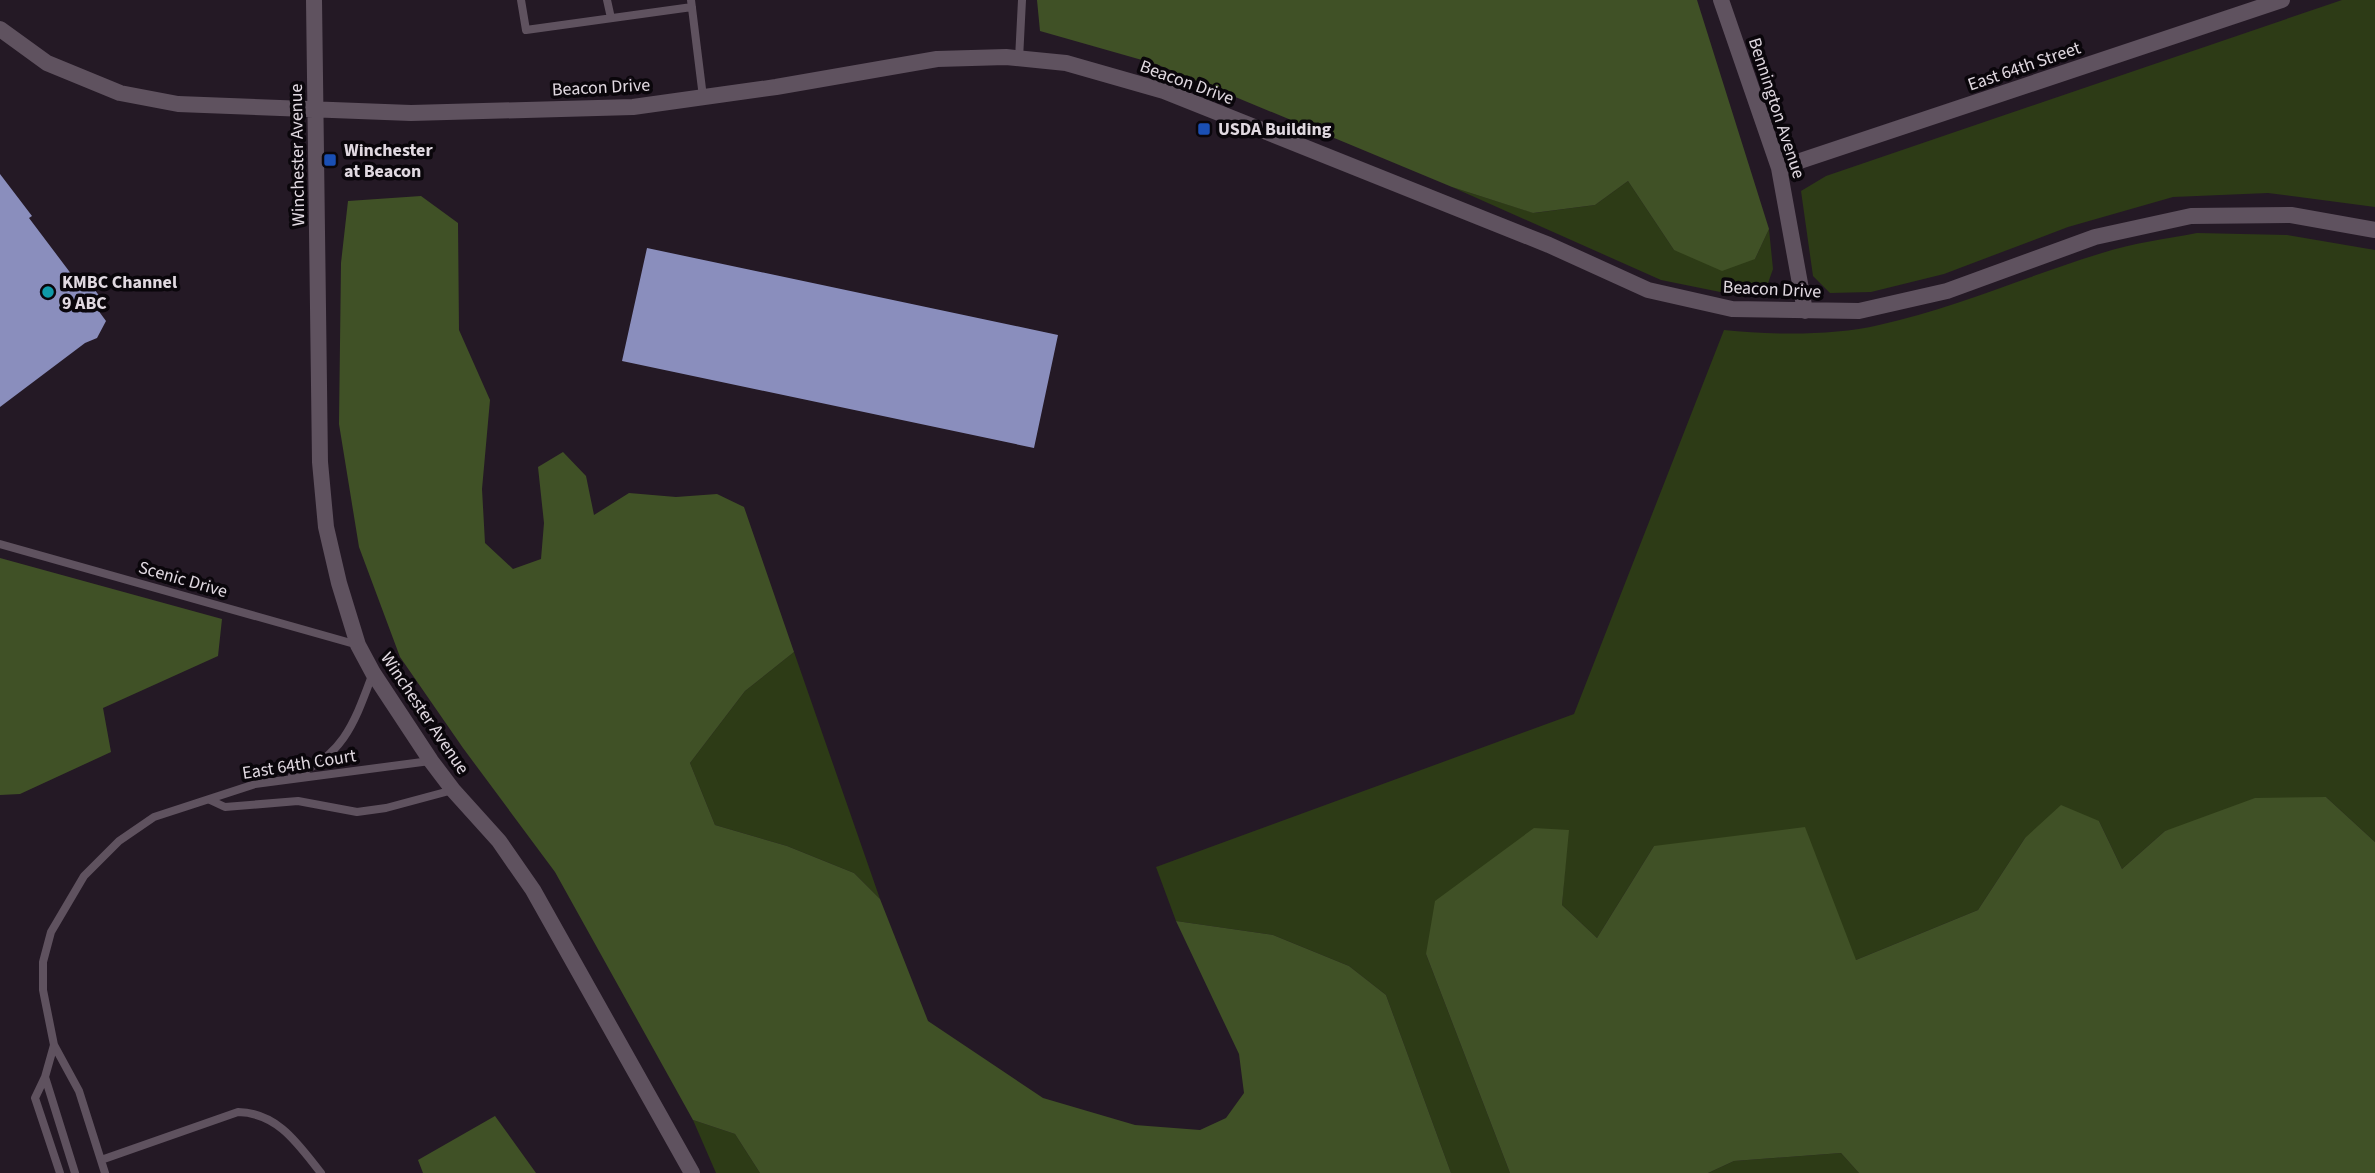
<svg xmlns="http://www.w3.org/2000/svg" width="2375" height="1173" font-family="'Source Sans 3',sans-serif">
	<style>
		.green { fill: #2d3b16 }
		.forest { fill: #405126 }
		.building { fill: #8a8ebd }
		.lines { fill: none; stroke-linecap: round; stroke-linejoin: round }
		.service { stroke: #5f525f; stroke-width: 8 }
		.minor { stroke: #5f525f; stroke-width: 16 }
		.transit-dot { fill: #1a4fb4; stroke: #0a060b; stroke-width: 2.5 }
		.culture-dot { fill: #0f9aa8; stroke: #0a060b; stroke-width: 2.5 }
		.labels { text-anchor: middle; stroke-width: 7; stroke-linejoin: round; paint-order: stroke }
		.street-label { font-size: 18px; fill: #e1d9e1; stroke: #0a060b }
		.poi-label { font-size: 18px; font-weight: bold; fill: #e1d9e1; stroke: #0a060b; text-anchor: start }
	</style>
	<rect width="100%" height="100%" fill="#241925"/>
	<path class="green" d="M2342 0H2375V207L2268 193 2173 197 2068 227 1944 274 1871 292 1830 293 1813 276 1801 191 1826 176Z
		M1628 181 1674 250 1755 259 1769 229 1773 269 1767 286 1745 297 1661 280 1452 187 1534 213 1595 205Z
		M2197 233 2287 235 2375 250V842L2326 797 2165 831 2122 869 2099 821 2025 838 1978 910 1856 960 1654 846 1597 938 1562 905 1568 830 1426 954 1510 1173H1451L1386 995 1349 966 1273 935 1176 921 1156 867 1574 714 1724 330C1771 335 1833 336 1879 325 1955 308 2027 276 2102 253 2133 243 2166 239 2197 233Z
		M794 652 880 899 854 873 787 846 715 825 690 763 745 691Z
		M693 1120 735 1134 760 1173H716Z
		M1841 1153 1859 1173H1708L1734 1161Z"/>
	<path class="forest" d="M1037 0H1697L1769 229 1755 259 1722 271 1674 250 1628 181 1595 205 1533 213 1452 187 1156 64 1040 31Z
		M421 196 458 223 459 330 490 400 482 489 485 543 513 569 541 559 544 523 538 467 563 452 586 476 594 515 629 493 676 497 717 494 744 507 794 652 745 691 690 763 715 825 787 846 854 873 880 899 928 1021 1043 1098 1135 1125 1200 1130 1226 1118 1244 1093 1239 1054 1176 921 1273 935 1349 966 1386 995 1451 1173H760L735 1134 693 1120 555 872 463 748 400 657 359 547 339 424 341 263 348 201Z
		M0 558 222 619 218 656 103 708 111 752 20 794 0 795Z
		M2326 797 2375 842V1173H1859L1841 1153 1734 1161 1708 1173H1510L1426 954 1435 901 1534 828 1569 830 1562 905 1597 938 1654 846 1805 827 1856 960 1978 910 2025 838 2061 805 2099 821 2122 869 2165 831 2255 798Z
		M495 1116 536 1173H423L418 1160Z"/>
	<path class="building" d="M0 174 32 216 29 218 78 283 86 278 103 301 95 306 106 321 97 338 85 343 0 407Z
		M647 248 1058 335 1034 448 622 361Z"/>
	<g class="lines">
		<path class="service" d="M521 0 526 30 692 7
			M607 0 611 18
			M691 0 703 97
			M1019 59 1022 0
			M0 544 358 645
			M292 776C344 757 355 721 373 673
			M210 800 225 807 298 801 357 812 386 808 453 790
			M54 1045 45 1077 75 1173
			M45 1077 35 1098 60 1173
			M101 1160 238 1112C278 1113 298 1144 321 1173
			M105 1173 79 1091 54 1045 43 990V962L51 932 84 876 119 841 154 817 255 784 430 761"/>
		<path class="minor" d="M314 0 320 462 326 527 339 583 358 645 373 673 431 761 453 790 499 841 533 890 692 1173
			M1721 0 1779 168 1805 311
			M0 29 47 63 120 93 178 104 411 113 633 107 776 87 937 59 1006 57 1066 63 1164 91 1549 245 1648 290 1732 309 1859 311 1947 291 2095 237 2191 216 2291 215 2375 230
			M1779 168 2282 0"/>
	</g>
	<g class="transit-dot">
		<rect x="1197" y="122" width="14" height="14" rx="3.5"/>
		<rect x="323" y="153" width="14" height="14" rx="3.5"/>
	</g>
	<circle class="culture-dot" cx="48" cy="292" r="7"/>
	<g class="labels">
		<g class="street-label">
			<text transform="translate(2024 66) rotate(-19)" y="6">East 64th Street</text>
			<text transform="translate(1187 82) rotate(20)" y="6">Beacon Drive</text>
			<text transform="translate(601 87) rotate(-3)" y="6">Beacon Drive</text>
			<text transform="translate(1777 108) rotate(72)" y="6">Bennington Avenue</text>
			<text transform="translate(297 155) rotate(-91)" y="6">Winchester Avenue</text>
			<text transform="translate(1772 289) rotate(3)" y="6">Beacon Drive</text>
			<text transform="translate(183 579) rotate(16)" y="6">Scenic Drive</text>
			<text transform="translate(425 713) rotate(56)" y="6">Winchester Avenue</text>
			<text transform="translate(299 764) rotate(-9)" y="6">East 64th Court</text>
		</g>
		<g class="poi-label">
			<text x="1218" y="135">USDA Building</text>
			<text x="344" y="156">Winchester<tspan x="344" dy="21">at Beacon</tspan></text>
			<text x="62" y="288">KMBC Channel<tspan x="62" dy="21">9 ABC</tspan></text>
		</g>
	</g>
</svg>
